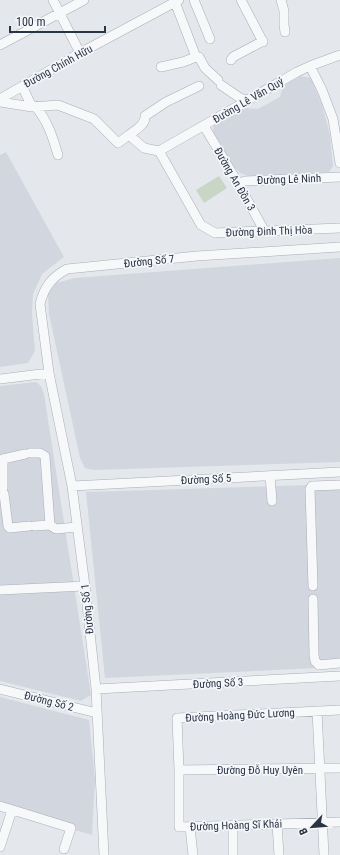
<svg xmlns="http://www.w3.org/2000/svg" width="340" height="855" font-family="'Roboto Condensed',sans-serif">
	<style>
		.built { fill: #d2d6de }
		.green { fill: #c9d6c5 }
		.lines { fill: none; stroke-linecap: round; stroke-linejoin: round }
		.minor-casing { stroke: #a9aeb7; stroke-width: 10 }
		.minor { stroke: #f7f8fa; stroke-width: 9 }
		.labels { text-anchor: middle; stroke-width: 3.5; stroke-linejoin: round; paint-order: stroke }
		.street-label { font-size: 11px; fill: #2b3445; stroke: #f4f6f9 }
	</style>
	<rect width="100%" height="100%" fill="#e4e7ec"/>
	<path class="built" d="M300 76 311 78 322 105 330 135 333 166 329 172 248 176 240 173 232 165 213 131 214 124 244 108 258 109 280 97 283 86Z
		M6 152 64 257 42 274 33 294 32 313 35 351 28 363 0 367V155Z
		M340 258V462L94 470 85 468 80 458 49 314 48 294 56 283 75 278Z
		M36 382 41 386 44 394 91 695 81 701 0 681V386Z
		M340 484V667L105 678 86 492Z
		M0 697 89 720 95 779 92 835 0 808Z"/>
	<path class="green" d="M219 176 227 188 204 203 196 190Z"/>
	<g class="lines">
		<defs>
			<path id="minor" d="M53 0 80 53
				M194 0 210 39
				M241 0 263 42
				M281 0 284 11V25L285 32
				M0 45 84 0
				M196 57H199L205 68 218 80
				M231 60 233 57 263 41
				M310 66 322 90 333 119 340 163
				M161 67 183 62 196 57 175 2
				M221 85 240 98 248 100
				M22 86 32 107
				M0 99 80 53 179 0
				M0 102 32 107 58 105 94 119 118 143 129 135 144 148 159 151 201 225 215 233 340 228
				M35 106C48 121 53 138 58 155
				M204 126 238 183 265 232
				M129 135C135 130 146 125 145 116L166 102 199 86
				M159 151 297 72 310 66 340 55
				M238 183 245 181 340 177
				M0 379 49 373
				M30 453H40L45 456 50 525 56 529 77 527
				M270 476 272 501
				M72 486 340 472
				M3 488V459L25 454
				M4 494 8 526 10 528 29 526
				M34 526 50 525
				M313 586 310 489 312 486 340 485
				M0 590 85 586
				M313 599 314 655 315 661 319 665 340 663
				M0 689 97 713
				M96 689 340 676
				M340 710 177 718 179 770V827L340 822
				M317 711 324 855
				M179 770 340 768
				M0 806 71 828 64 849
				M277 824 279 855
				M190 827 193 855
				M0 847 12 810
				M104 855 96 689 85 586 72 486 49 373 40 304C44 287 52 277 67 269L197 256 340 247
				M233 855V825"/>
		</defs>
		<use href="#minor" class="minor-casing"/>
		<use href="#minor" class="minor"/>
	</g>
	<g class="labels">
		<g class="street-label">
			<text transform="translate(58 66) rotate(-29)" y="4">Đường Chính Hữu</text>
			<text transform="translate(248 100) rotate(-30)" y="4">Đường Lê Văn Quý</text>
			<text transform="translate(235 179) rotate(60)" y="4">Đường An Đồn 3</text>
			<text transform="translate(289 179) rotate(-2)" y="4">Đường Lê Ninh</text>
			<text transform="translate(269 231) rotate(-2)" y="4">Đường Đinh Thị Hòa</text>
			<text transform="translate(149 261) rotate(-6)" y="4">Đường Số 7</text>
			<text transform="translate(206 479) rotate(-3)" y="4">Đường Số 5</text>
			<text transform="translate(87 609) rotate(-96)" y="4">Đường Số 1</text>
			<text transform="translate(218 683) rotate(-3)" y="4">Đường Số 3</text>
			<text transform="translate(49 701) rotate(14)" y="4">Đường Số 2</text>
			<text transform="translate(240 715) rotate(-3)" y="4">Đường Hoàng Đức Lương</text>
			<text x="260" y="774">Đường Đỗ Huy Uyên</text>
			<text transform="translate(236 825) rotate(-2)" y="4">Đường Hoàng Sĩ Khải</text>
		</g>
	</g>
	<g transform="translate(312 827) rotate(244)" stroke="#f4f6f9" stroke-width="3" paint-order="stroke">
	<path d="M0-3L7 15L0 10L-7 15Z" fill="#2b3445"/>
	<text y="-6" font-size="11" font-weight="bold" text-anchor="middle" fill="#2b3445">B</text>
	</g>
	<path d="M10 26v6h95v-6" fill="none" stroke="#2b3445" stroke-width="2"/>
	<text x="16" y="26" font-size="12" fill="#2b3445" stroke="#f4f6f9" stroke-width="3" paint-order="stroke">100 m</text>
</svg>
